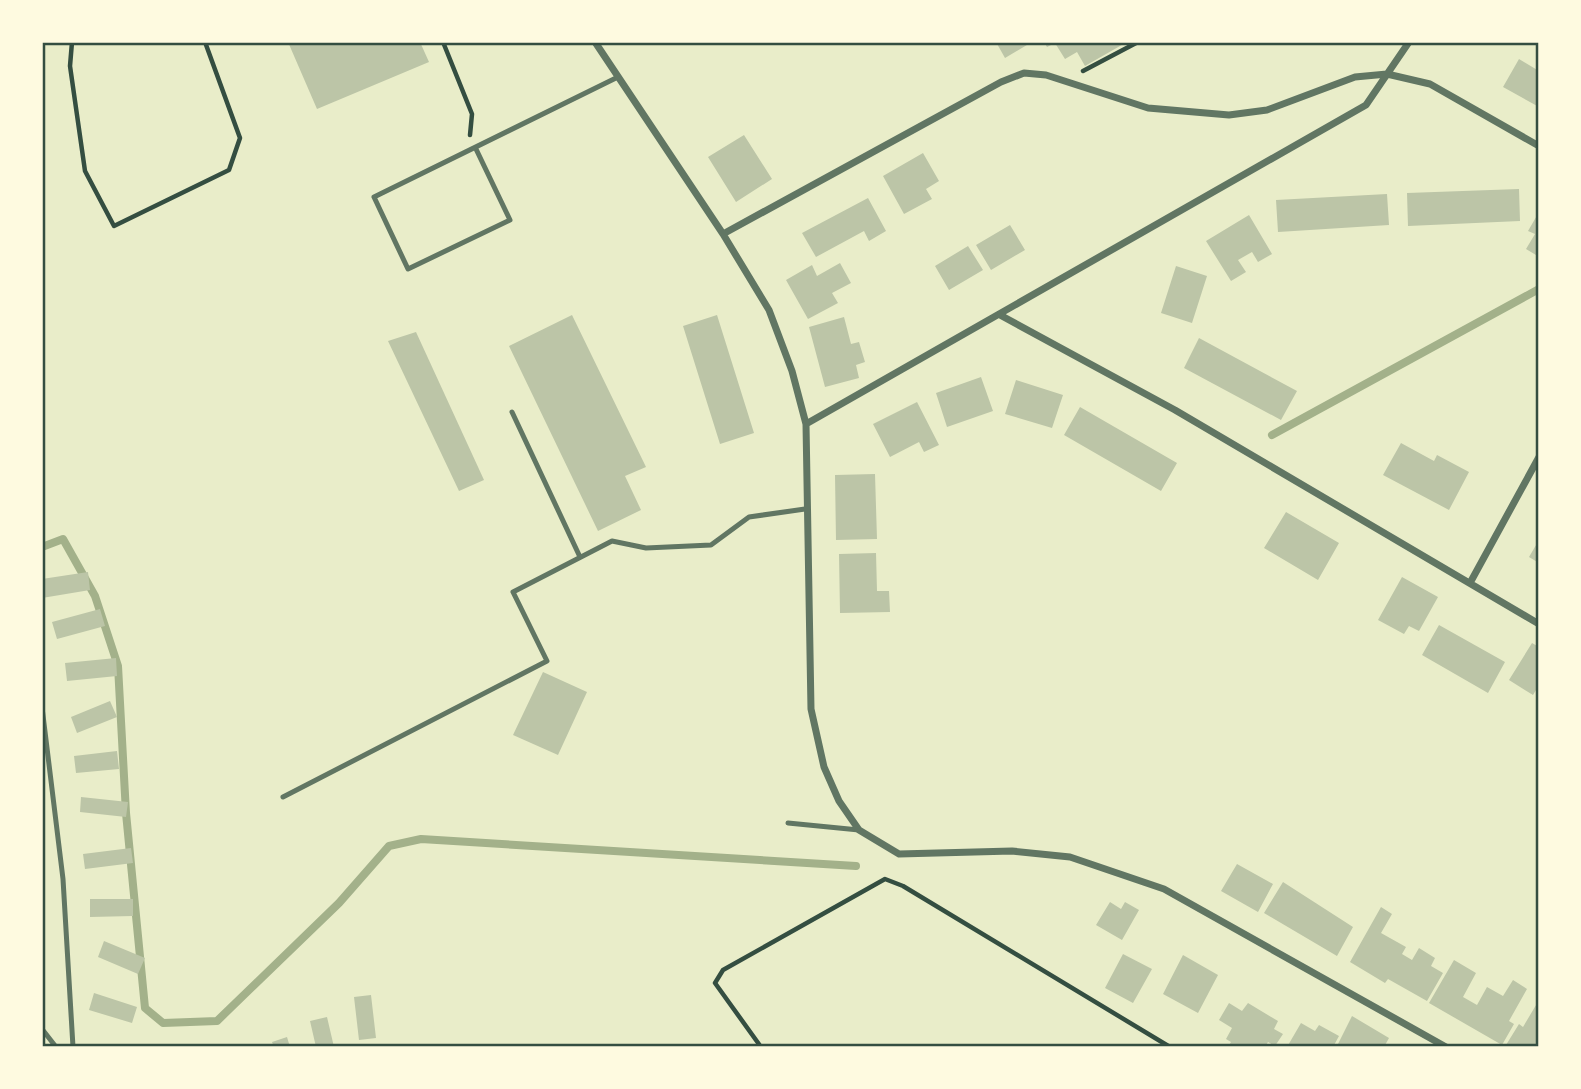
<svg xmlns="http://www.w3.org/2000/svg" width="1581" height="1089" font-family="Ubuntu,sans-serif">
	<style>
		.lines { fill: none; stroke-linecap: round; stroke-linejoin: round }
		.stream { stroke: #a3b18a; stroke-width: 8 }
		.building { fill: #bcc5a7 }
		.path { stroke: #344e41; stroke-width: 4.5 }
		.service { stroke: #617663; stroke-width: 5 }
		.minor { stroke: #617663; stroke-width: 7 }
		.neatline { fill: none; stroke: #344e41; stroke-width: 2.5 }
	</style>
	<rect width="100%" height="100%" fill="#e9edc9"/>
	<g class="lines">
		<path class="stream" d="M1272 435 1539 289
			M42 547 63 539 95 596 118 666 126 813 145 1008 163 1023 217 1021 339 903 389 846 421 839 856 866"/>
	</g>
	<path class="building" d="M288 42H420L429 62 317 109Z
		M996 42H1032L1005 58Z
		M1044 42H1127L1085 66 1077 52 1065 59 1055 43 1047 47Z
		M1519 59 1539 71V107L1503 87Z
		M744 135 772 179 736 202 708 157Z
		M923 153 939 181 926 189 932 199 904 214 883 176Z
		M1519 189 1520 221 1408 226 1407 193Z
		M1387 194 1389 225 1278 232 1276 200Z
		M868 198 886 231 869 241 864 231 816 257 802 233Z
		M1539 212V250L1536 255 1526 249 1535 234 1528 231Z
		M1249 215 1272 254 1258 262 1252 252 1238 260 1246 272 1231 281 1206 241Z
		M1010 225 1025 250 991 270 976 245Z
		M968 246 983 270 949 290 935 266Z
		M840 263 851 283 832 293 838 303 808 319 786 280 812 265 817 276Z
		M1176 266 1207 276 1192 323 1161 313Z
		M572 315 646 467 625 476 641 510 598 531 509 346Z
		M717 315 754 433 720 444 683 326Z
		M844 317 851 344 859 342 865 362 856 365 859 378 825 387 809 327Z
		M416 332 484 480 459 491 388 341Z
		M1199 338 1297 391 1281 420 1184 368Z
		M981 377 993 411 947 427 936 393Z
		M1016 380 1063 395 1052 428 1005 414Z
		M917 402 939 445 924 452 919 442 890 457 873 424Z
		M1080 407 1177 463 1161 491 1064 435Z
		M1401 443 1434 461 1437 455 1469 472 1449 510 1383 475Z
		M875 474 877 539 836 540 835 475Z
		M1286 512 1339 543 1318 580 1264 548Z
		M1539 540V563L1529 557Z
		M876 553 877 591H889L890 612 840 613 839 554Z
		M88 572 90 590 42 598V579Z
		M1402 577 1438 597 1419 631 1409 626 1404 634 1378 620Z
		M100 609 105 626 57 639 52 622Z
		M1439 625 1505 662 1488 693 1422 655Z
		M1532 643 1539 647V685L1533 695 1509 680Z
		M116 658 117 676 67 681 65 663Z
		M543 672 587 692 558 755 513 735Z
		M110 701 117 717 77 733 71 717Z
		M117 751 119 769 76 773 74 756Z
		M81 797 128 802 126 817 80 812Z
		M131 848 133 863 85 869 83 854Z
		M1237 864 1273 884 1258 912 1221 891Z
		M1283 882 1353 927 1337 956 1264 913Z
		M90 899H133V916L90 917Z
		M1110 902 1121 909 1125 902 1139 910 1122 940 1096 925Z
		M1381 907 1392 914 1381 933 1406 947 1402 954 1412 960 1419 948 1435 958 1431 966 1443 973 1427 1001 1388 979 1385 983 1350 962Z
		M104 941 145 958 138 974 98 957Z
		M1123 954 1152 969 1133 1003 1105 988Z
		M1183 955 1218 975 1198 1013 1163 994Z
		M1454 960 1476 973 1463 997 1477 1005 1487 987 1503 996 1513 980 1527 989 1509 1021 1514 1024 1502 1045 1429 1003Z
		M94 993 137 1007 132 1023 89 1010Z
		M371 995 376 1038 359 1040 354 997Z
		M1539 1000V1047L1506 1045 1519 1024 1523 1027Z
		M1229 1003 1242 1011 1248 1003 1278 1021 1274 1029 1283 1034 1275 1046 1268 1042 1265 1047H1228L1231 1042 1226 1039 1232 1028 1219 1020Z
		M1352 1016 1389 1038 1384 1047 1338 1044Z
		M327 1017 334 1047H316L310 1021Z
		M1301 1023 1315 1031 1319 1025 1339 1036 1333 1047H1287Z
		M287 1037 290 1047H274L272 1042Z"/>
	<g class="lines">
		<path class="path" d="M72 42 70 66 85 171 114 226 229 170 240 138 205 42
			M443 42 472 114 470 135
			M1083 71 1138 42
			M761 1047 715 983 723 970 885 879 903 886 1170 1047"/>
		<path class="service" d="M476 149 510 220 408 269 374 197 618 77
			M512 412 580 557
			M42 707 63 879 73 1047
			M283 797 547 661 513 592 612 541 646 548 711 545 749 517 805 509
			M788 823 859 830
			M42 1029 56 1047"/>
		<path class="minor" d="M595 42 723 234 769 310 792 371 806 424 811 709 824 767 839 801 859 830 899 854 1012 851 1070 857 1164 889 1446 1047
			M723 234 1001 82 1024 73 1046 75 1148 108 1229 115 1267 110 1355 77 1387 74 1430 84 1539 146
			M1000 315 1175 410 1539 624
			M806 424 1366 105 1409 42
			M1470 583 1539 457"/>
	</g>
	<rect width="1581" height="1089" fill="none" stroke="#fefae0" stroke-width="88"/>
	<rect x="44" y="44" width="1493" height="1001" class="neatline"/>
</svg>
